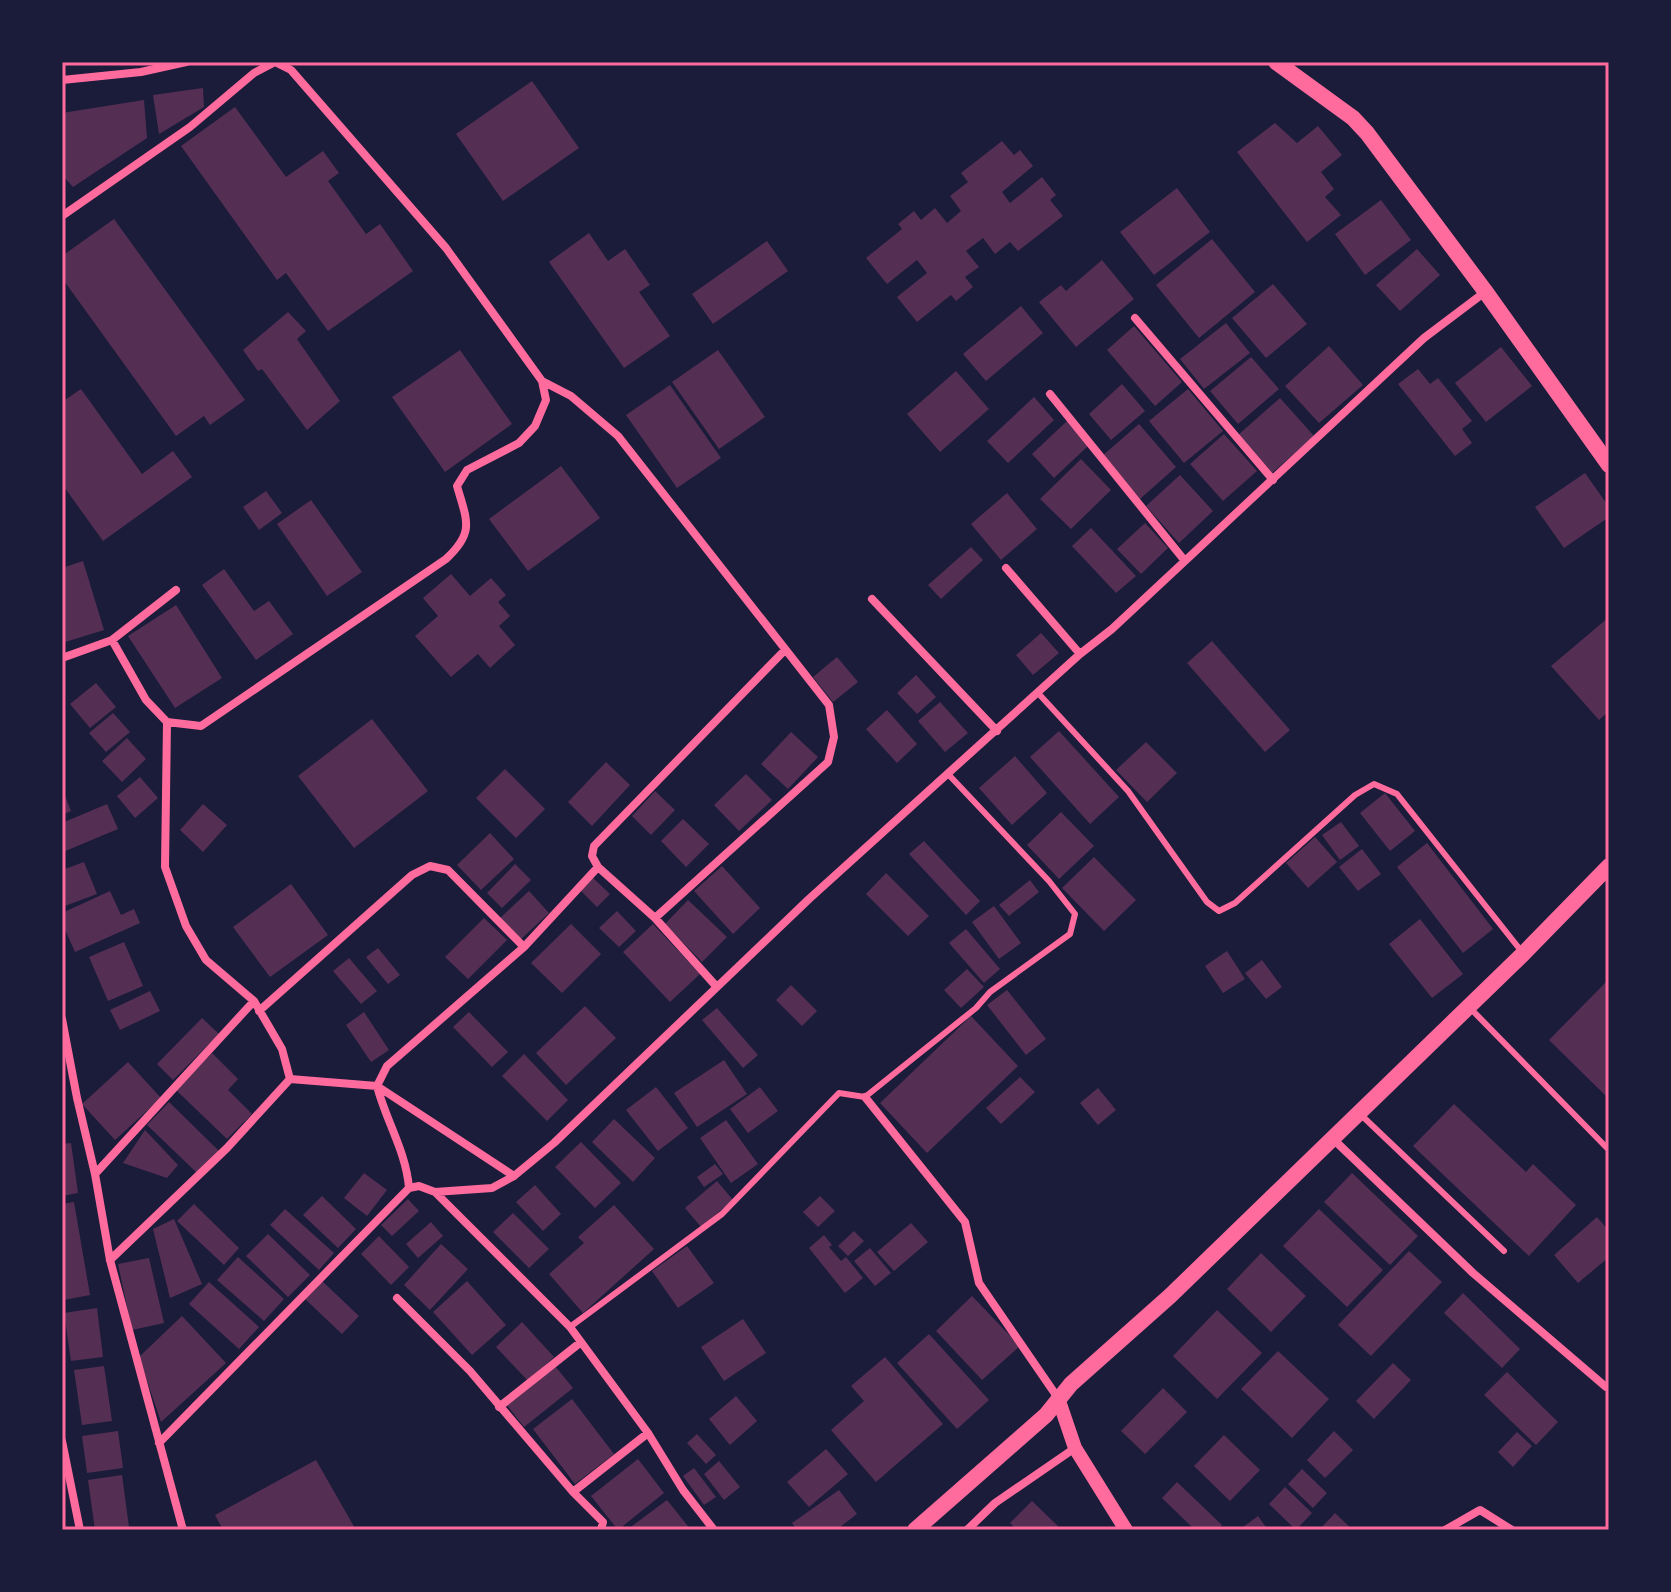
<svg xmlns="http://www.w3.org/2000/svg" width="1671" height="1592" font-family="Manrope,sans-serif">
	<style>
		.building { fill: #542f53 }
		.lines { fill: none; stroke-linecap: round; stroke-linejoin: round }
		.service { stroke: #ff6b9d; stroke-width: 6 }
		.minor { stroke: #ff6b9d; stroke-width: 8 }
		.tertiary { stroke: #ff6b9d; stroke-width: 14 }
		.secondary { stroke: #ff6b9d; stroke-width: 16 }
		.neatline { fill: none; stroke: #ff6b9d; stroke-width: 3 }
	</style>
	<rect width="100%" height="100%" fill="#1b1b3a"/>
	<path class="building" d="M532 81 579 148 503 201 456 134Z
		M203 88 204 107 159 134 153 95Z
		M144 100 147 138 73 187 62 175V113Z
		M235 107 286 177 323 151 339 173 328 181 366 234 380 224 413 271 328 331 286 273 277 280 181 146Z
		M1275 123 1297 143 1318 126 1342 155 1321 172 1334 189 1325 197 1341 215 1307 242 1237 152Z
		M1002 141 1014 155 1020 150 1033 166 1002 192 1010 203 1042 177 1056 195 1050 200 1063 216 1018 251 1010 242 995 254 983 238 966 251 979 267 965 277 973 287 956 301 951 295 917 322 897 297 927 273 917 260 887 284 866 258 902 229 898 224 914 211 921 220 935 208 947 223 961 211 950 196 968 182 961 173Z
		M1177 188 1210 232 1154 275 1120 232Z
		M1381 200 1411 240 1365 275 1335 234Z
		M114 219 245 400 210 425 204 416 176 436 62 278V256Z
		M589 233 608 261 625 249 650 285 639 292 670 336 624 368 549 262Z
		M1212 239 1255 292 1199 338 1156 285Z
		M767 241 788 271 713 324 692 294Z
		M1417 249 1440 275 1400 311 1376 285Z
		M1102 260 1134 299 1076 347 1039 302 1061 285 1066 291Z
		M1273 284 1307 324 1266 358 1232 318Z
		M1021 306 1043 333 986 381 963 354Z
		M288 312 306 331 297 339 340 401 307 430 262 369 258 371 243 350Z
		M1226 323 1250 353 1204 389 1180 359Z
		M1134 326 1182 382 1155 406 1107 350Z
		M1329 346 1363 385 1319 423 1285 386Z
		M1501 347 1532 386 1486 422 1455 383Z
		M460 350 512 424 445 472 392 397Z
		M718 350 765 417 719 449 672 382Z
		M1251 357 1279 389 1238 424 1210 391Z
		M1418 369 1430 384 1438 378 1472 421 1462 429 1472 443 1455 456 1398 384Z
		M956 371 989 409 940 452 907 414Z
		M1122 384 1145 411 1111 440 1089 414Z
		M670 385 721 458 677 488 626 415Z
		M81 389 142 474 173 451 192 477 103 541 62 484V402Z
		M1188 389 1223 431 1184 463 1149 421Z
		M1034 397 1054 420 1008 463 987 441Z
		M1280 398 1314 436 1272 473 1238 435Z
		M1067 421 1089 445 1054 478 1032 454Z
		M1139 424 1176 467 1140 499 1102 456Z
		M1224 434 1257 471 1223 501 1190 464Z
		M1081 459 1111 490 1071 529 1040 499Z
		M561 466 600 518 528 571 489 519Z
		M1585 473 1609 507V517L1564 548 1535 507Z
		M1180 475 1213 511 1179 543 1146 506Z
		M266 491 282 513 259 530 243 507Z
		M1007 493 1037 529 1001 560 971 524Z
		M311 500 362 572 327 596 277 524Z
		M1145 523 1168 548 1141 574 1117 549Z
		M1091 528 1136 576 1116 593 1072 546Z
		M971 547 983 560 941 599 928 585Z
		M83 561 104 630 62 643V568Z
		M224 569 254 611 269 601 293 634 256 660 202 585Z
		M451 574 470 596 491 578 506 595 498 602 510 616 499 626 515 645 490 668 478 654 451 677 415 636 438 616 423 598Z
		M176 605 222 678 175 708 128 636Z
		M1609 617V711L1599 720 1551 666Z
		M1041 633 1059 653 1033 675 1016 655Z
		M1212 641 1290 730 1265 752 1187 663Z
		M837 657 858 682 833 702 813 677Z
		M916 675 936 697 917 714 897 693Z
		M96 683 116 707 90 728 70 704Z
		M940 702 968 733 945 752 918 721Z
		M887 710 917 744 897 763 866 729Z
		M113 713 130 732 106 752 89 733Z
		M372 719 428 791 354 848 298 776Z
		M1059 731 1119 797 1090 824 1030 757Z
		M791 732 818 757 788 789 761 764Z
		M127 738 146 759 122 782 102 761Z
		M1146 742 1177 773 1147 802 1116 770Z
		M1015 756 1047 793 1012 825 979 788Z
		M606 762 630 785 592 826 568 802Z
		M505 769 545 809 516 838 476 798Z
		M746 774 772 800 739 831 714 805Z
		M140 777 158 798 135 818 117 796Z
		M62 788 71 811 62 815Z
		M655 791 675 810 651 835 632 816Z
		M1385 793 1415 831 1390 851 1360 813Z
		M107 804 118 829 63 852 62 823Z
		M203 804 227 825 203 852 180 830Z
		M1061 812 1094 846 1059 879 1027 845Z
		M683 819 709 844 686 867 661 841Z
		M1341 822 1359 846 1340 860 1322 835Z
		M490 833 514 859 481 890 457 865Z
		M1315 837 1337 862 1308 888 1286 863Z
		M924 841 980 901 966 915 909 854Z
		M1427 843 1493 929 1463 953 1397 867Z
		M1362 849 1381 874 1358 891 1339 867Z
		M1094 857 1136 900 1104 931 1062 888Z
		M84 862 97 894 62 907V870Z
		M515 864 531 880 502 908 487 893Z
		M722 866 760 908 733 934 694 891Z
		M886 873 929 916 908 936 866 894Z
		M592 877 610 894 597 907 580 890Z
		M1030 880 1039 892 1009 916 999 905Z
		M291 884 328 935 270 977 233 927Z
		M110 891 121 915 134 909 140 923 75 952 62 923V913Z
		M529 891 549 913 519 941 499 919Z
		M688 900 727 937 702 962 665 924Z
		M994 906 1021 943 999 959 972 922Z
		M617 911 636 931 619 947 599 928Z
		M484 918 507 940 468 979 445 957Z
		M1420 919 1463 974 1432 998 1389 944Z
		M571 924 601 954 562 993 531 963Z
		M653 924 700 974 670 1002 623 952Z
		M966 929 1000 969 984 983 949 943Z
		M124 942 143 986 108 1001 89 957Z
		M378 948 400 975 388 984 366 957Z
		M1227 951 1245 979 1223 993 1205 966Z
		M349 958 377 991 361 1004 333 971Z
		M1262 960 1282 987 1266 999 1245 973Z
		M967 969 984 987 961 1008 944 990Z
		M1609 979V1099L1549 1040Z
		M791 985 817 1011 802 1026 776 1000Z
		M1007 990 1046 1039 1026 1055 987 1005Z
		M150 991 160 1011 120 1030 110 1010Z
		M585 1006 616 1038 566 1085 536 1053Z
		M717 1008 758 1055 743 1068 702 1020Z
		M364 1012 389 1050 371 1062 346 1025Z
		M469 1012 508 1052 492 1067 453 1027Z
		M971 1016 1018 1066 927 1153 880 1103Z
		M202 1018 219 1034 173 1080 157 1064Z
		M212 1053 238 1079 228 1090 252 1114 227 1139 176 1090Z
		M524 1054 568 1100 547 1121 502 1076Z
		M724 1060 747 1094 697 1127 674 1093Z
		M128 1062 161 1098 115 1140 82 1104Z
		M1020 1077 1035 1092 1001 1124 986 1108Z
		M656 1087 688 1128 658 1151 626 1110Z
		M760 1087 778 1111 748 1133 730 1109Z
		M1098 1088 1116 1110 1098 1125 1080 1103Z
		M169 1102 219 1151 197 1173 147 1125Z
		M1454 1104 1526 1172 1533 1164 1576 1205 1529 1256 1413 1146Z
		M614 1119 655 1158 633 1182 592 1142Z
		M726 1120 758 1164 731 1183 700 1138Z
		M145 1130 178 1165 167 1178 123 1163Z
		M581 1142 621 1183 595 1208 555 1167Z
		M71 1143 78 1193 62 1196V1144Z
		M715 1164 723 1174 704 1187 697 1177Z
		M364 1173 387 1190 367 1216 344 1198Z
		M1352 1173 1418 1236 1390 1265 1324 1202Z
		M717 1181 733 1200 701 1227 685 1208Z
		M535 1185 561 1214 543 1231 516 1202Z
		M322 1196 356 1229 338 1248 303 1215Z
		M820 1196 835 1211 818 1227 803 1212Z
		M408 1199 419 1211 392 1236 381 1225Z
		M74 1202 90 1295 64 1300 62 1204Z
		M194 1204 239 1248 224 1265 177 1221Z
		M614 1205 654 1249 583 1313 549 1274 584 1243 578 1237Z
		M285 1209 334 1253 319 1270 270 1225Z
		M1319 1209 1383 1270 1347 1307 1283 1246Z
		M513 1213 549 1249 529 1268 493 1232Z
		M1597 1217 1609 1231V1257L1578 1283 1554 1255Z
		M174 1219 202 1284 170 1298 153 1229Z
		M431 1222 443 1236 418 1258 406 1244Z
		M911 1223 928 1242 894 1271 877 1252Z
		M854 1231 864 1241 848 1256 838 1246Z
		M268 1234 310 1275 288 1297 246 1256Z
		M824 1235 832 1245 829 1247 841 1261 846 1257 863 1278 845 1293 809 1248Z
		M379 1236 409 1267 391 1285 361 1254Z
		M441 1244 468 1269 430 1310 404 1285Z
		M687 1246 714 1283 678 1308 652 1271Z
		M870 1248 891 1273 875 1286 854 1261Z
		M1409 1251 1442 1282 1371 1356 1338 1325Z
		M1261 1253 1306 1296 1271 1332 1227 1289Z
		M238 1257 284 1299 264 1321 217 1280Z
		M149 1258 164 1323 132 1330 118 1264Z
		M321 1280 359 1316 342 1334 304 1298Z
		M467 1281 506 1325 472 1355 433 1312Z
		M209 1282 259 1327 239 1349 189 1304Z
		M1463 1293 1520 1349 1502 1368 1444 1313Z
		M972 1296 1020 1346 982 1380 936 1331Z
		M97 1308 103 1357 71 1361 64 1313Z
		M1217 1310 1262 1353 1217 1399 1173 1356Z
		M182 1316 226 1363 161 1422 139 1357Z
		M743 1319 766 1353 724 1381 701 1347Z
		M522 1322 554 1357 528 1381 496 1347Z
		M929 1334 989 1400 957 1429 897 1363Z
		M1278 1351 1329 1399 1292 1438 1241 1389Z
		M885 1357 943 1424 876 1482 831 1430 864 1401 851 1386Z
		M1393 1363 1411 1380 1374 1419 1356 1401Z
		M104 1366 112 1421 82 1425 74 1370Z
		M555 1366 573 1388 524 1427 506 1404Z
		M1507 1372 1558 1422 1536 1445 1484 1395Z
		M1163 1388 1187 1412 1145 1454 1121 1431Z
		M736 1396 757 1421 730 1445 709 1419Z
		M572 1399 614 1454 575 1484 533 1429Z
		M118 1431 123 1468 87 1473 82 1436Z
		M1334 1431 1353 1450 1325 1478 1307 1460Z
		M1517 1432 1532 1446 1513 1467 1498 1452Z
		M697 1434 716 1455 706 1464 687 1443Z
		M1224 1435 1260 1470 1230 1501 1194 1466Z
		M826 1449 848 1474 809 1507 787 1482Z
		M638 1459 664 1493 618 1530 591 1496Z
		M316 1460 356 1530H223L215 1515Z
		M719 1461 740 1487 724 1500 704 1474Z
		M694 1468 716 1497 704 1505 683 1476Z
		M1302 1469 1327 1493 1313 1508 1288 1484Z
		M122 1475 129 1527 95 1530 88 1480Z
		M1177 1482 1222 1525 1217 1530H1195L1162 1498Z
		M1285 1487 1312 1513 1296 1530 1269 1504Z
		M839 1490 857 1514 836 1530H797L792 1523Z
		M667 1500 691 1530H635L632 1526Z
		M1032 1501 1062 1530H1017L1010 1523Z
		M1335 1513 1353 1530H1319Z
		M1258 1516 1268 1530H1239Z"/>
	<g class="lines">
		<path class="service" d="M1038 693 1128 791 1207 902 1219 911 1235 903 1355 795 1374 784 1397 794 1522 952
			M1470 1008 1609 1150
			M1359 1113 1504 1251
			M570 1327 722 1214 839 1093 865 1097 976 1008 990 992 1070 934 1075 914 1049 881 948 774"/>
		<path class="minor" d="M62 80 141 72 186 62
			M62 216 190 127 254 73 275 62 291 70 446 248 542 381 546 400 535 426 519 443 467 470 457 486C467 521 475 532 446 559L201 726 167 722 146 700 112 640 176 590
			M1135 318 1273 480
			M542 381 571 396 618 436 829 705 834 737 828 762 655 918
			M1050 394 1185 561
			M1006 568 1080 654
			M872 599 997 731
			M62 658 112 640
			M716 986 655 918 598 867 592 856 594 846 785 650
			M259 1011 412 875 430 866 448 870 524 947
			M62 1019 77 1098 95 1174 110 1260 183 1530
			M290 1079 377 1086 514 1176
			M865 1097 965 1222 979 1283 1058 1398
			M1332 1138 1473 1273 1606 1387 1609 1386
			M95 1174 254 1001
			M409 1188C406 1151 386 1121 377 1086L387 1066 524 947 598 867
			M435 1192 570 1327 648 1433 683 1490 714 1530
			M110 1260 227 1148 290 1079 282 1049 254 1001 206 960 186 926 165 867 167 722
			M397 1298 470 1371 573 1492 603 1522 601 1530
			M499 1407 581 1342
			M62 1441 80 1530
			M159 1443 409 1188 419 1186 435 1192 492 1188 514 1176 554 1143 809 899 1080 654 1112 629 1424 338 1485 292
			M573 1492 648 1433
			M967 1530 995 1503 1075 1448
			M1445 1530 1480 1510 1512 1530"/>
		<path class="tertiary" d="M1058 1398 1075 1448 1126 1530"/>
		<path class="secondary" d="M1276 62 1353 118 1367 133 1485 291 1609 465
			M915 1530 1046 1415 1071 1384 1170 1296 1523 954 1609 866"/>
	</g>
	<rect width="1671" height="1592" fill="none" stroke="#1b1b3a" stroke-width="128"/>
	<rect x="64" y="64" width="1543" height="1464" class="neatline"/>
</svg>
